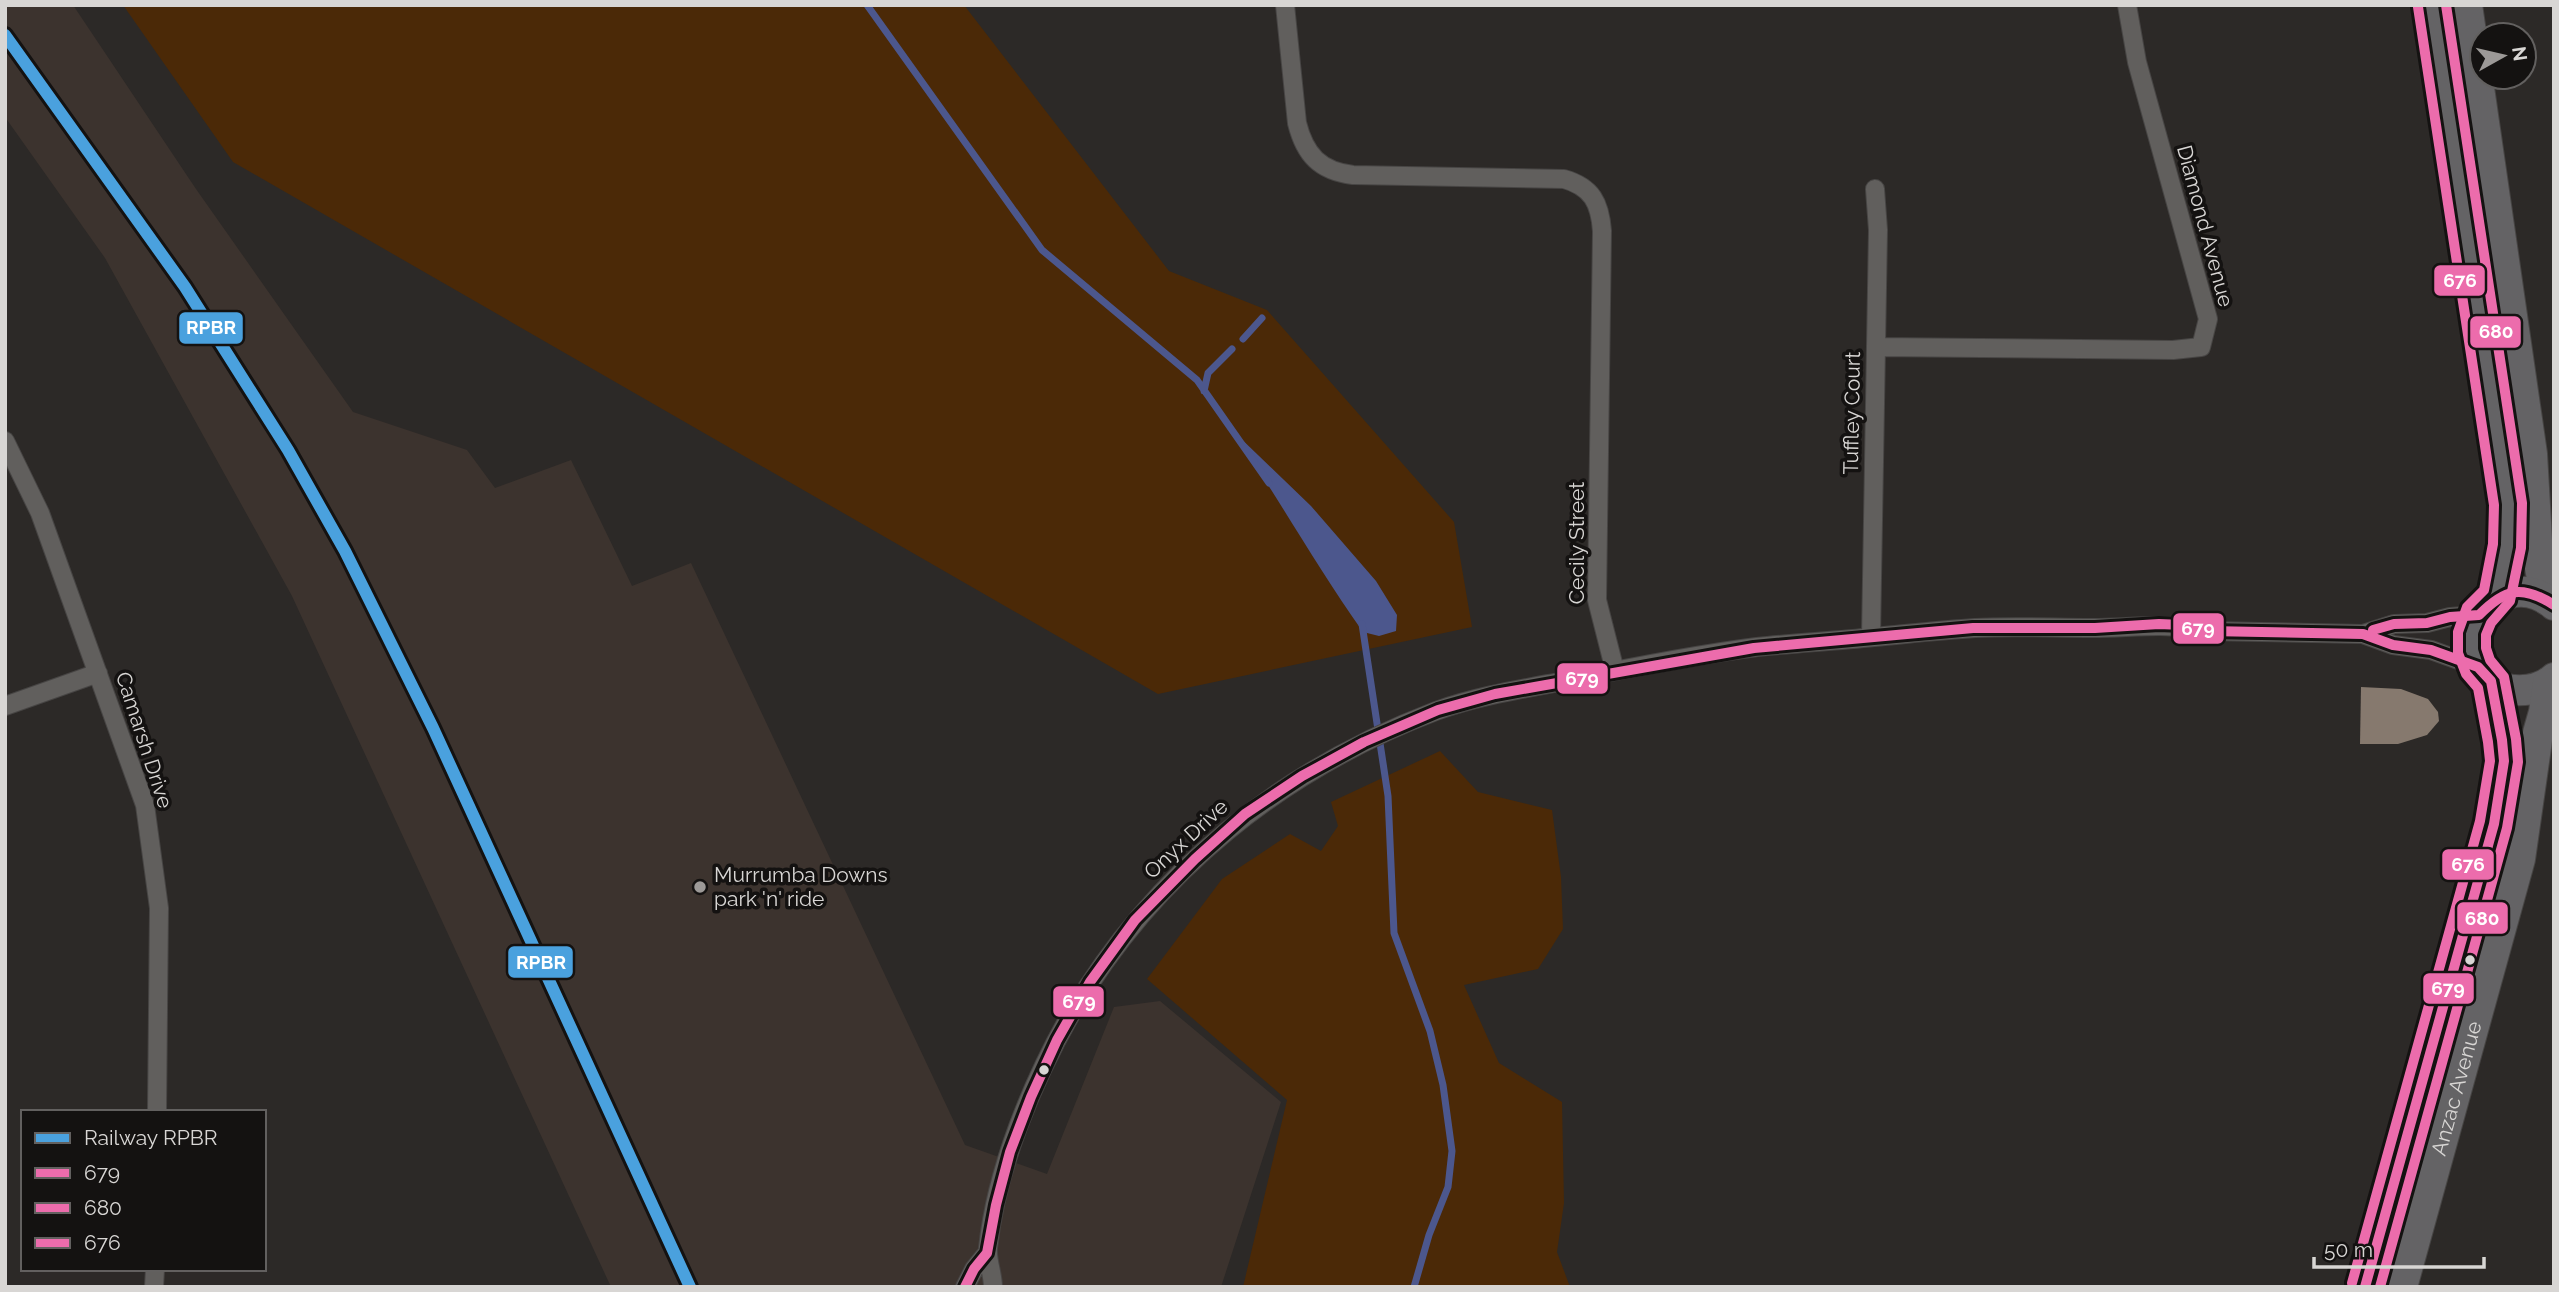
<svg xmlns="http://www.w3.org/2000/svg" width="2559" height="1292" font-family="Raleway,sans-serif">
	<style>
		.built { fill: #3c332e }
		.green { fill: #4b2907 }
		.water { fill: #4c578d }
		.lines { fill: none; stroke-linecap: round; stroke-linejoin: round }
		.stream { stroke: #4c578d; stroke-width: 7 }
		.building { fill: #86796e }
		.minor-casing { stroke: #474544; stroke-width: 20 }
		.trunk-casing { stroke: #474544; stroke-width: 32 }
		.minor { stroke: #615f5d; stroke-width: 18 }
		.trunk { stroke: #646365; stroke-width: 30 }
		.bus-1-casing { stroke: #141211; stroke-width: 16 }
		.bus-2-casing { stroke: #141211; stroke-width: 16 }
		.bus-3-casing { stroke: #141211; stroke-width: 16 }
		.bus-1 { stroke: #ec6cac; stroke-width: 10 }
		.bus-2 { stroke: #ec6cac; stroke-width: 10 }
		.bus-3 { stroke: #ec6cac; stroke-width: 10 }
		.rail-1-casing { stroke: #141211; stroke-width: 18 }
		.rail-1 { stroke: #4aa1de; stroke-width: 12 }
		.poi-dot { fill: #9c9997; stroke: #141211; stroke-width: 2.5 }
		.bus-dot { fill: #d8d6d4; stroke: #141211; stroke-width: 2.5 }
		.labels { text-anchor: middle; stroke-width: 7; stroke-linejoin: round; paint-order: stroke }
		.street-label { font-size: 21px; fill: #d8d6d4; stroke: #141211 }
		.poi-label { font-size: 21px; fill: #d8d6d4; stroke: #141211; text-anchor: start }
		.line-badge { stroke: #141211; stroke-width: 2.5 }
		.badge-label { font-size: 19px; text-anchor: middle; font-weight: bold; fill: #fff }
	</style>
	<rect width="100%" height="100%" fill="#2c2927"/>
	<path class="built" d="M5 5H73L196 189 353 412 467 450 495 488 571 460 632 586 691 563 965 1145 1047 1174 1114 1007 1160 1001 1281 1102 1221 1287H611L292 596 105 258 5 117Z"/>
	<path class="green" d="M123 5H964L1169 271 1267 310 1454 522 1472 627 1158 694 233 162Z
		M1440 751 1478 792 1552 810 1561 877 1563 929 1538 969 1464 985 1499 1063 1562 1102 1564 1203 1557 1252 1570 1287H1243L1287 1100 1147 979 1222 879 1290 834 1321 851 1338 826 1331 802Z"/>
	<path class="water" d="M1231 429 1311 506 1376 581 1397 615 1396 631 1379 636 1363 632C1316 566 1277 495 1231 429Z"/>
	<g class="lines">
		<path class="stream" d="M867 5 1042 250 1197 380 1269 483
			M1243 339 1262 318
			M1204 391 1208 373 1232 349
			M1362 624 1388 796 1394 933 1430 1031 1443 1085 1452 1151 1448 1187 1429 1235 1414 1287"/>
	</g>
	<path class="building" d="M2361 687 2401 689 2428 699 2438 712 2439 721 2427 735 2398 744H2360Z"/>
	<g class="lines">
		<defs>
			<path id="minor" d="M1285 5 1297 123C1305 155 1320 171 1353 175L1564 179C1592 187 1600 203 1602 231L1597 600 1615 671
				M1876 347 2173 350 2201 347 2208 319 2137 62 2127 5
				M5 441 40 513 145 805 159 908 157 1112
				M2363 634 2393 645 2431 650 2478 667
				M1871 637 1878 230 1875 189
				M5 706 98 673
				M154 1287 155 1269
				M965 1287 974 1269 987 1253
				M993 1287C993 1274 987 1261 988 1248 996 1170 1032 1082 1071 1014 1154 872 1283 769 1436 711 1477 696 1522 689 1565 681 1628 668 1693 655 1757 647 1796 643 1835 641 1874 637 1907 634 1941 630 1975 628 2014 626 2053 628 2092 628 2132 628 2169 622 2208 631L2363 634 2394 624 2427 623 2450 617 2479 615"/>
			<g id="trunk">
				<path d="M2432 5 2506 484 2507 546 2497 597"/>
				<path d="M2467 5 2532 454 2538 557 2546 599"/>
				<path d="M2554 605C2501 560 2439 641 2489 679 2496 684 2506 690 2514 690 2528 691 2543 688 2554 678"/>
				<path d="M2365 1287 2494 824 2504 761 2491 681"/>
				<path id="s1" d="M2402 1287 2520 859 2538 733 2544 712 2548 683"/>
			</g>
		</defs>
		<use href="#minor" class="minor-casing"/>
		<use href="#trunk" class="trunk-casing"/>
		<use href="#minor" class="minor"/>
		<use href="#trunk" class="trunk"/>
		<defs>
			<path id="bus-1" d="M2373 630 2394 624 2427 623 2450 617 2479 615C2505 589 2521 584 2554 605
				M965 1287 974 1269 987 1253 996 1205 1010 1152 1031 1097 1057 1040 1090 982 1135 920 1195 859 1245 814 1302 776 1364 742 1438 710 1495 694 1754 648 1973 628H2095L2159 624 2183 625 2208 631 2363 634 2393 645 2431 650 2478 667 2491 681 2502 740 2504 761 2494 824 2365 1287"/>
			<path id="bus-2" d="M2380 1287 2507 828 2518 762 2516 739 2504 677 2490 660 2486 648V635L2491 623 2510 601 2521 548 2522 503 2446 5"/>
			<path id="bus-3" d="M2352 1283 2480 821 2490 761 2488 742 2478 688 2466 674 2458 653V632L2467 607 2484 590 2493 544 2494 505 2418 7"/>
		</defs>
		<use href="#bus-1" class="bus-1-casing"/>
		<use href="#bus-2" class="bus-2-casing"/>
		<use href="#bus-3" class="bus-3-casing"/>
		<use href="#bus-1" class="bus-1"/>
		<use href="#bus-2" class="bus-2"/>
		<use href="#bus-3" class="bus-3"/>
		<defs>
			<path id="rail-1" d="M5 35 185 287 288 450 345 551 433 728 690 1287"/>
		</defs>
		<use href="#rail-1" class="rail-1-casing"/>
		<use href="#rail-1" class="rail-1"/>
	</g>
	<circle class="poi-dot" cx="700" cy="887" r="7"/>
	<g class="bus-dot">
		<circle cx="2470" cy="960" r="6"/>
		<circle cx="1044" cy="1070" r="6"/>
	</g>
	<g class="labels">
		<g class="street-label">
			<text transform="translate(2205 226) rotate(75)" y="7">Diamond Avenue</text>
			<text transform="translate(1852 413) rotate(-89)" y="7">Tuffley Court</text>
			<text transform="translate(1577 543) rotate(-90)" y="7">Cecily Street</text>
			<text transform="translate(144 740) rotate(72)" y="7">Camarsh Drive</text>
			<text transform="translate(1186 839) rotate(-43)" y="7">Onyx Drive</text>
			<text dy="7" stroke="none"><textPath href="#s1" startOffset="206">Anzac Avenue</textPath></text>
		</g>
		<g class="poi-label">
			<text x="714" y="882">Murrumba Downs<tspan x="714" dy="24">park 'n' ride</tspan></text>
		</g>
	</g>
	<g class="line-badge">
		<rect x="2433" y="264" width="53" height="33" rx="7" fill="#ec6cac"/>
		<rect x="178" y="311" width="66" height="34" rx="7" fill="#4aa1de"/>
		<rect x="2469" y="315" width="53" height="34" rx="7" fill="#ec6cac"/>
		<rect x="2172" y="612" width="53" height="33" rx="7" fill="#ec6cac"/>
		<rect x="1556" y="662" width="53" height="33" rx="7" fill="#ec6cac"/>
		<rect x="2441" y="848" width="54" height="33" rx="7" fill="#ec6cac"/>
		<rect x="2456" y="901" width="53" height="34" rx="7" fill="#ec6cac"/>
		<rect x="507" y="945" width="67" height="34" rx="7" fill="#4aa1de"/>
		<rect x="2422" y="972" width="53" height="33" rx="7" fill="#ec6cac"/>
		<rect x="1052" y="985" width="53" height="33" rx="7" fill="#ec6cac"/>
	</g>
	<g class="badge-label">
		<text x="2460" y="287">676</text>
		<text x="211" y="334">RPBR</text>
		<text x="2496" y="338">680</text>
		<text x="2198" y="635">679</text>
		<text x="1582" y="685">679</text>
		<text x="2468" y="871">676</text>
		<text x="2482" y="925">680</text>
		<text x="541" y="969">RPBR</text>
		<text x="2448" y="995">679</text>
		<text x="1079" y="1008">679</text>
	</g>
	<rect width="2559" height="1292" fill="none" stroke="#d8d6d4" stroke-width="14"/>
	<rect x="21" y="1110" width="245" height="161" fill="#141211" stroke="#62605f" stroke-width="2"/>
	<rect x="35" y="1133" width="35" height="10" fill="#4aa1de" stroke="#62605f" stroke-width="2"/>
	<text x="84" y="1145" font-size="21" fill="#d8d6d4">Railway RPBR</text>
	<rect x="35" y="1168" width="35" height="10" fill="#ec6cac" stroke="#62605f" stroke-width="2"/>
	<text x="84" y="1180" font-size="21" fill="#d8d6d4">679</text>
	<rect x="35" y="1203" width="35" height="10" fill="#ec6cac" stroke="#62605f" stroke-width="2"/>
	<text x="84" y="1215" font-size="21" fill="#d8d6d4">680</text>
	<rect x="35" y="1238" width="35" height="10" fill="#ec6cac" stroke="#62605f" stroke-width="2"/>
	<text x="84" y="1250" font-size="21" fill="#d8d6d4">676</text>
	<g transform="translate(2503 56) rotate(82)"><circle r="33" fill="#141211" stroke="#62605f" stroke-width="2"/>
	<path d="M0-5L12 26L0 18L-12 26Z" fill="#9c9997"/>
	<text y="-10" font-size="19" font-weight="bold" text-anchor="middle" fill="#d8d6d4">N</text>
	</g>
	<path d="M2314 1257v10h170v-10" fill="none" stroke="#d8d6d4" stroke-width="3.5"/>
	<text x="2324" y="1257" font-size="21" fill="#d8d6d4" stroke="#141211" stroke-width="5" paint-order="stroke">50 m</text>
</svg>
